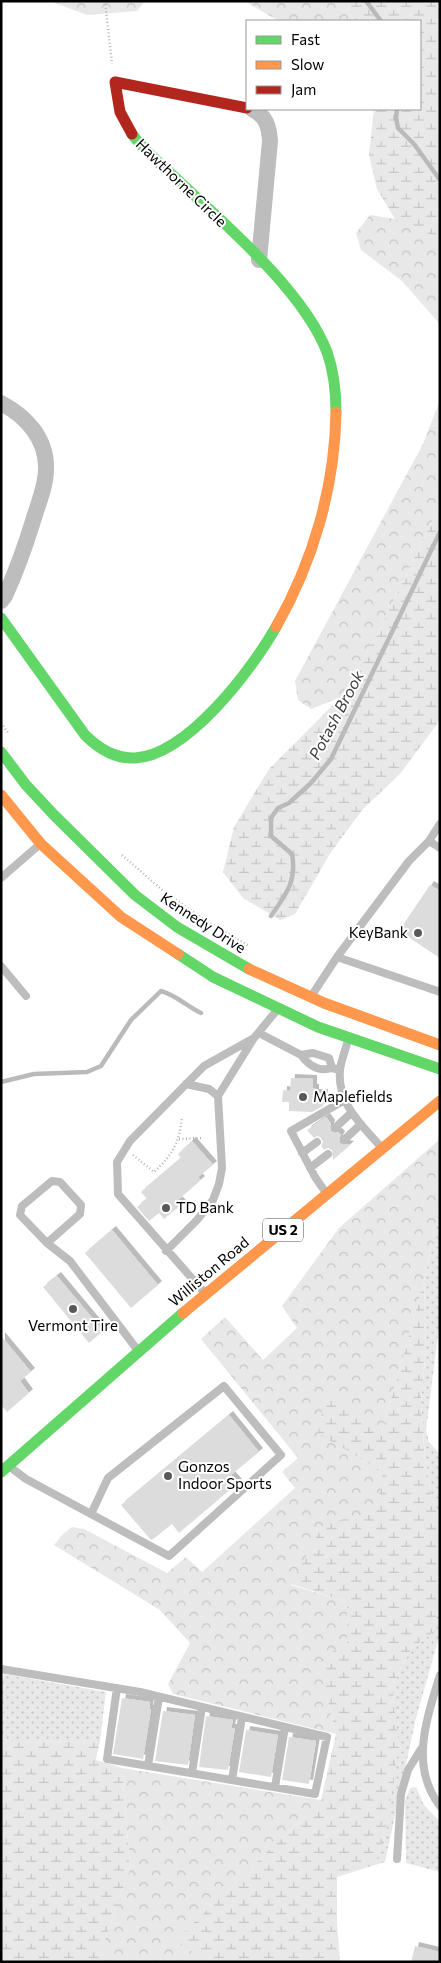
<svg xmlns="http://www.w3.org/2000/svg" width="441" height="1963" font-family="Commissioner,sans-serif">
	<style>
		.grass { fill: url(#grass-dots) }
		.forest { fill: url(#forest-crowns) }
		.wetland { fill: url(#wetland-marsh) }
		.lines { fill: none; stroke-linecap: round; stroke-linejoin: round }
		.stream { stroke: #bababa; stroke-width: 4.5 }
		.building { fill: #dcdcdc; filter: url(#shadow) }
		.path { stroke: #b8b8b8; stroke-width: 2.5; stroke-dasharray: 1 2.5; stroke-linecap: butt }
		.lane { stroke: #bdbdbd; stroke-width: 8 }
		.street { stroke: #bdbdbd; stroke-width: 16 }
		.fast { stroke: #63d668; stroke-width: 11 }
		.slow { stroke: #ff974d; stroke-width: 11 }
		.jam { stroke: #b3261e; stroke-width: 11 }
		.poi-dot { fill: #595959; stroke: #fff; stroke-width: 2 }
		.labels { text-anchor: middle; stroke-width: 4; stroke-linejoin: round; paint-order: stroke }
		.shield { fill: #fff; stroke: #4c4c4c; stroke-width: 1 }
		.shield-label { font-size: 14px; font-weight: bold; fill: #000 }
		.street-label { font-size: 15px; fill: #000; stroke: #fff }
		.poi-label { font-size: 15px; fill: #000; stroke: #fff; text-anchor: start }
		.water-label { font-size: 16px; font-style: italic; fill: #3e3e3e; stroke: #fff }
	</style>
	<defs>
		<pattern id="grass-dots" width="8" height="8" patternUnits="userSpaceOnUse" patternTransform="scale(1.25)"><rect width="8" height="8" fill="#e8e8e8"/><path d="M2 2h.1M6 6h.1" fill="none" stroke="#c5c5c5" stroke-width="1.8" stroke-linecap="round"/></pattern>
		<pattern id="forest-crowns" width="20" height="18" patternUnits="userSpaceOnUse" patternTransform="scale(1.25)"><rect width="20" height="18" fill="#e8e8e8"/><path d="M2 6a3 3 0 1 1 6 0M12 15a3 3 0 1 1 6 0" fill="none" stroke="#c5c5c5"/></pattern>
		<pattern id="wetland-marsh" width="20" height="14" patternUnits="userSpaceOnUse" patternTransform="scale(1.25)"><rect width="20" height="14" fill="#e8e8e8"/><path d="M1 5h8M5 5V1M11 12h8M15 12V8" fill="none" stroke="#c5c5c5"/></pattern>
		<filter id="shadow"><feDropShadow dx="4" dy="-4" stdDeviation="0" flood-color="#0004"/></filter>
	</defs>
	<rect width="100%" height="100%" fill="#fff"/>
	<path class="grass" d="M440 1206V1319L426 1430 429 1442 440 1454V1519L432 1498 425 1458 421 1402 426 1348 424 1281Z
		M440 1608V1634L416 1718 385 1862 375 1865 388 1822 394 1708 393 1684 411 1649 432 1633Z
		M4 1674 106 1692 100 1741 1 1742V1688Z
		M416 1787 424 1805 440 1822V1872L406 1863 405 1801 410 1788Z"/>
	<path class="forest" d="M50 1H145L137 11 87 15Z
		M244 1H337L343 5 354 21H279Z
		M370 215 395 219 440 239V334L438 322 402 281 361 250 356 233Z
		M440 400V505L377 635 341 697 311 709 298 700 295 681 423 444Z
		M440 1139V1206L424 1281 381 1436 384 1471 376 1513 324 1524 291 1585 347 1602 348 1645 326 1693 336 1734 173 1694 168 1684 190 1643 160 1610 54 1545 63 1534 72 1527 84 1529 167 1573 186 1557 202 1572 295 1488 282 1472 298 1458 201 1339 225 1317 263 1360 297 1328 282 1306 339 1228Z
		M122 1768 321 1800 176 1941 209 1962H97L130 1868Z"/>
	<path class="wetland" d="M337 1H440V239L395 219 377 189 369 155 374 109H420V21H354L343 5Z
		M440 505V720L400 774 363 809 331 852 295 914 280 920 243 898 223 872 234 827 269 769 341 697 377 635Z
		M424 1281 426 1348 421 1402 425 1458 432 1498 440 1519V1608L432 1633 411 1649 393 1684 394 1708 399 1743 388 1822 375 1865 337 1877V1923L340 1962H209L175 1941 321 1800 336 1734 326 1693 323 1656 347 1645V1602L291 1584 324 1523 376 1513 383 1472 318 1433 326 1392 381 1435Z
		M100 1741 96 1760 122 1768 130 1868 97 1962H1V1742Z"/>
	<g class="lines">
		<path class="stream" d="M366 1 381 21
			M397 109 396 118 398 128 414 144 440 180
			M271 916C286 894 297 882 292 854L271 836V818L278 808 289 803 311 783 331 759 440 532
			M1 1082 34 1074 87 1072 101 1066 131 1020 161 991C178 996 186 1006 201 1013"/>
	</g>
	<path class="building" d="M430 885 440 891V958L399 931Z
		M291 1078 313 1079V1088H315V1093H324L323 1106 312 1112 289 1111V1102H282L283 1090 290 1091Z
		M326 1117 331 1124 330 1127 331 1131 334 1133 338 1132 341 1135 339 1139 340 1143 350 1145 333 1160 332 1150 328 1148 324 1150 321 1146 323 1142 321 1138 317 1136 314 1138 307 1130Z
		M192 1141 213 1165 198 1177 201 1180 178 1200 182 1204 164 1219 159 1213 149 1221 137 1207 147 1199 141 1192 181 1158 178 1154Z
		M112 1230 158 1285 131 1308 85 1253Z
		M57 1276 103 1331 89 1343 43 1287Z
		M1 1336 31 1372 20 1381 29 1393 7 1412 1 1405Z
		M229 1415 259 1452 231 1475 238 1483 179 1533 172 1524 152 1540 150 1539 121 1505Z
		M122 1698 150 1702 149 1709H151L143 1759 113 1754Z
		M163 1711 195 1715 188 1765 155 1761Z
		M206 1716 233 1720 231 1728H235L228 1770 199 1767Z
		M246 1730 278 1735 271 1777 239 1772Z
		M289 1737 316 1741 309 1784 282 1780Z
		M415 1946 440 1952V1962H411Z"/>
	<g class="lines">
		<path class="path" d="M105 1 112 64
			M1 723 9 734
			M122 855 161 889 206 921 249 946
			M179 1139 201 1138
			M133 1155 154 1172C173 1154 179 1144 182 1117"/>
		<path class="lane" d="M429 841 440 848
			M1 878 39 845
			M337 957 409 861 429 841 440 824
			M1 966 26 996
			M312 995 337 957 440 992
			M259 1033 301 1055 313 1053 329 1058 332 1068 340 1070
			M348 1040C346 1049 341 1060 340 1070 337 1103 360 1123 380 1146
			M301 1055C309 1066 319 1072 332 1068
			M186 1084 209 1089 218 1096
			M335 1128 351 1113
			M344 1140 361 1124
			M302 1153 317 1142
			M310 1168 328 1154
			M326 1193 315 1177 291 1131 343 1101
			M47 1243 80 1214 81 1205 60 1182 52 1181 22 1206 20 1215 47 1243 70 1261 136 1348
			M166 1251 197 1220 213 1200 219 1184 222 1168 218 1096 254 1038 277 1010
			M203 1291 118 1194 117 1162 130 1141 204 1066 254 1038
			M10 1467 26 1479 169 1556 281 1455 224 1386 108 1478 91 1514
			M1 1669 140 1692 327 1737 315 1794 107 1759 117 1688
			M440 1675C427 1718 409 1766 440 1806
			M148 1766 159 1697
			M192 1773 202 1707
			M232 1780 242 1717
			M275 1787 285 1727
			M397 1859 401 1794 408 1770 421 1749"/>
		<path class="street" d="M252 109C266 116 269 126 270 141L259 260
			M1 403C26 416 47 439 46 469 46 486 38 504 33 521 25 547 16 572 5 596L1 601"/>
		<path class="fast" d="M132 134C146 153 164 167 181 183 228 227 304 292 327 352 334 372 336 392 336 412
			M1 618 85 735C99 749 115 759 135 758 188 755 252 669 276 627
			M1 752 26 785 54 815 135 895 177 927 249 969
			M178 954 213 977 318 1027 440 1069
			M1 1472 183 1313"/>
		<path class="slow" d="M276 627C313 562 335 487 336 412
			M1 795 41 844 121 917 178 954
			M249 969 324 1003 440 1045
			M183 1313 440 1101"/>
		<path class="jam" d="M132 134 120 112 115 82 247 108"/>
	</g>
	<g class="poi-dot">
		<circle cx="418" cy="933" r="5"/>
		<circle cx="303" cy="1097" r="5"/>
		<circle cx="166" cy="1208" r="5"/>
		<circle cx="73" cy="1309" r="5"/>
		<circle cx="168" cy="1476" r="5"/>
	</g>
	<g class="labels">
		<rect class="shield" x="263" y="1218.5" width="40" height="23" rx="4"/>
		<g class="shield-label">
			<text x="283" y="1235">US 2</text>
		</g>
		<g class="street-label">
			<text transform="translate(181 183) rotate(44)" y="5">Hawthorne Circle</text>
			<text transform="translate(203 923) rotate(33)" y="5">Kennedy Drive</text>
			<text transform="translate(209 1272) rotate(-40)" y="5">Williston Road</text>
		</g>
		<g class="poi-label">
			<text x="408" y="938" text-anchor="end">KeyBank</text>
			<text x="313" y="1102">Maplefields</text>
			<text x="176" y="1213">TD Bank</text>
			<text x="73" y="1331" text-anchor="middle">Vermont Tire</text>
			<text x="178" y="1472">Gonzos<tspan x="178" dy="17">Indoor Sports</tspan></text>
		</g>
		<g class="water-label">
			<text transform="translate(336 715) rotate(-62)" y="6">Potash Brook</text>
		</g>
	</g>
	<rect width="441" height="1963" fill="none" stroke="#000000" stroke-width="5"/>
	<rect x="246" y="20" width="175" height="90" fill="#ffffff" stroke="#999999"/>
	<rect x="256" y="36" width="25" height="8" fill="#63d668" stroke="#999999"/>
	<text x="291" y="45" font-size="15" fill="#000000">Fast</text>
	<rect x="256" y="61" width="25" height="8" fill="#ff974d" stroke="#999999"/>
	<text x="291" y="70" font-size="15" fill="#000000">Slow</text>
	<rect x="256" y="86" width="25" height="8" fill="#b3261e" stroke="#999999"/>
	<text x="291" y="95" font-size="15" fill="#000000">Jam</text>
</svg>
